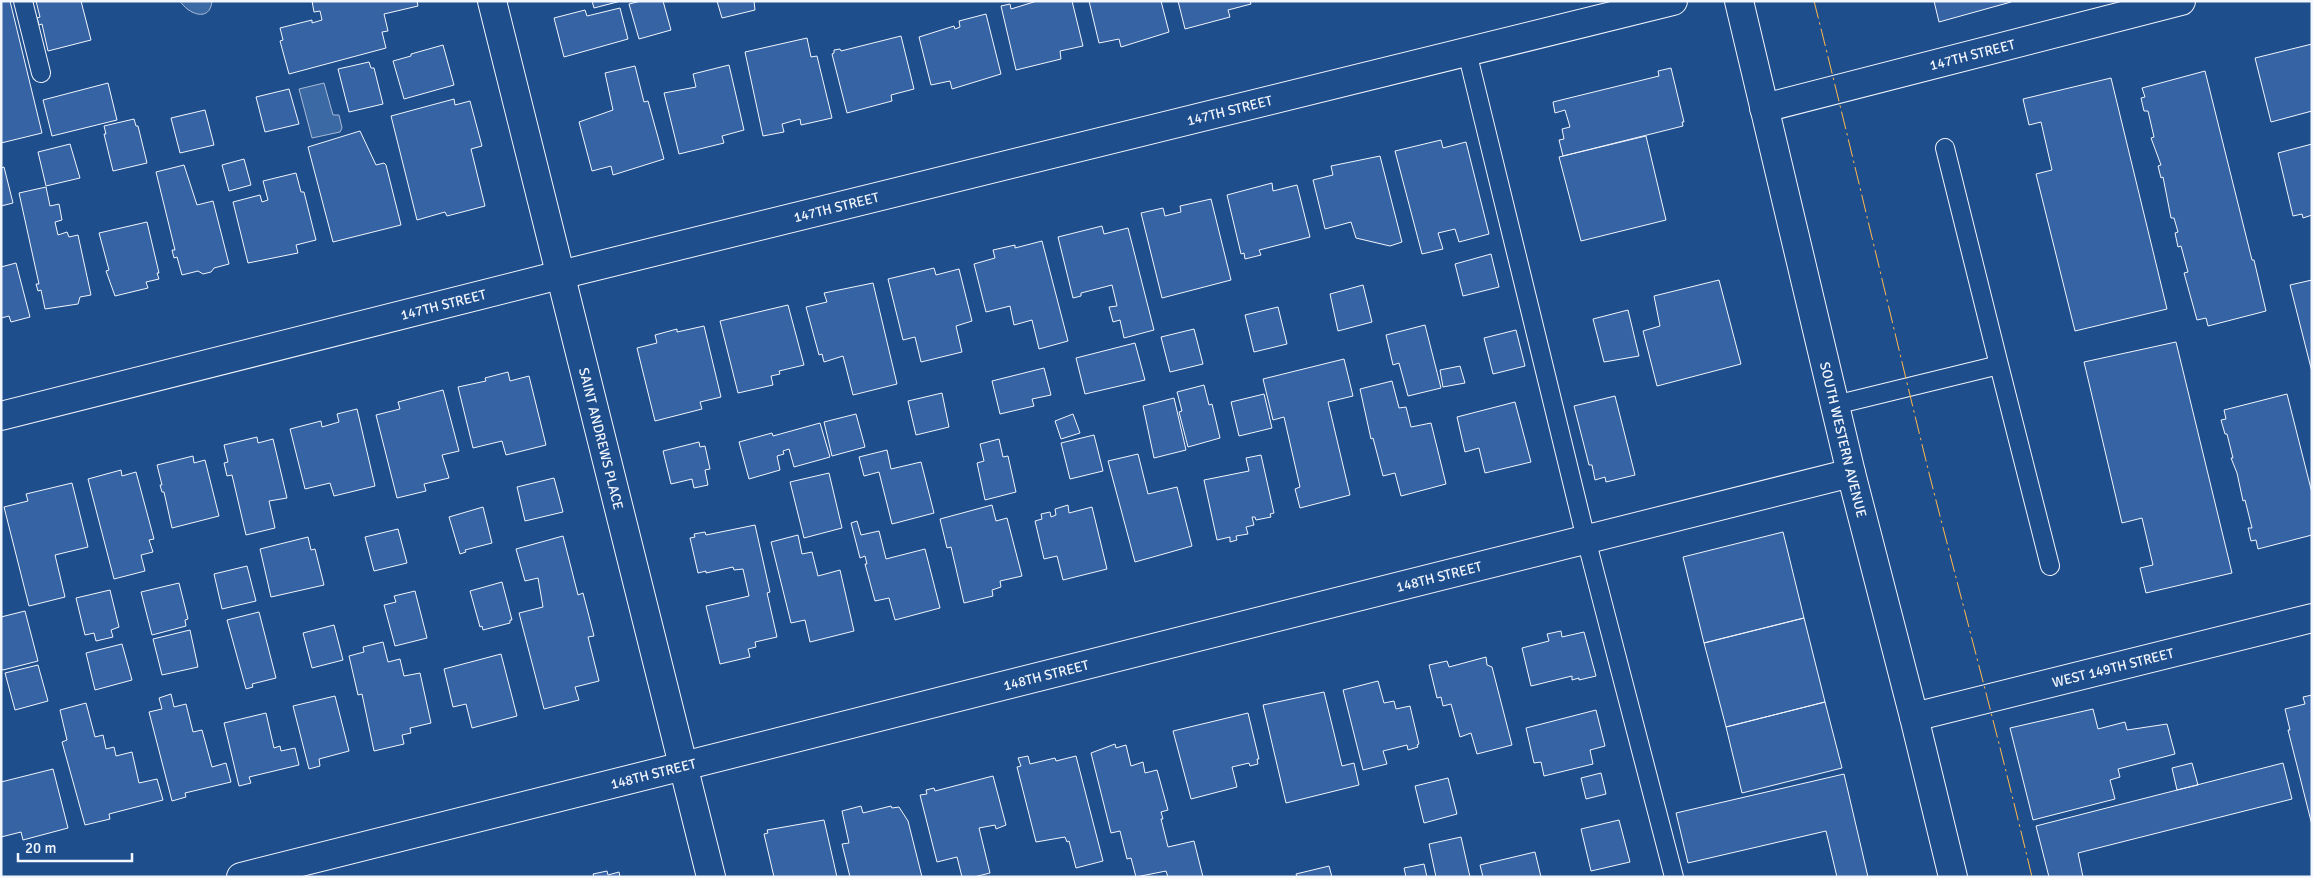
<svg xmlns="http://www.w3.org/2000/svg" width="2313" height="878" font-family="Signika,sans-serif">
	<style>
		.water { fill: #3b69a3; stroke: #a8bbd7 }
		.building { fill: #3563a3; stroke: #f2f6ff }
		.lines { fill: none; stroke-linecap: round; stroke-linejoin: round }
		.service-casing { stroke: #f2f6ff; stroke-width: 20 }
		.minor-casing { stroke: #f2f6ff; stroke-width: 30 }
		.primary-casing { stroke: #f2f6ff; stroke-width: 30 }
		.service { stroke: #1f4e8c; stroke-width: 18 }
		.minor { stroke: #1f4e8c; stroke-width: 28 }
		.primary { stroke: #1f4e8c; stroke-width: 28 }
		.power { stroke: #ffb74d; stroke-width: 1; stroke-dasharray: 18 4 2.5 4; stroke-linecap: butt }
		.labels { text-anchor: middle; stroke-width: 4; stroke-linejoin: round; paint-order: stroke }
		.street-label { font-size: 14px; fill: #f2f6ff; stroke: #1f4e8c }
	</style>
	<rect width="100%" height="100%" fill="#1f4e8c"/>
	<path class="water" d="M180 1H212C210 23 188 14 180 1Z
		M324 83 333 115H339L342 128 340 132 312 138 299 89Z"/>
	<path class="building" d="M1 1H10L42 133 1 143Z
		M36 1H81L91 40 48 51 42 24 39 25 37 18 40 17Z
		M312 1H417L418 6 384 14 388 31 382 32 386 48 289 74 280 41 283 40 280 28 312 20V23L322 20 320 11 314 12Z
		M592 1H621L594 8Z
		M641 1H663L671 30 639 39 629 4Z
		M717 1H754L755 10 722 18Z
		M1037 1H1072L1083 46 1060 51 1061 59 1016 70 1001 6 1010 4 1011 9Z
		M1089 1H1161L1169 32 1121 47 1119 39 1099 43Z
		M1178 1H1250L1251 4 1228 10 1230 17 1185 29Z
		M1934 1H2011V2L1939 22Z
		M620 8 628 39 564 57 554 18 585 10 587 16Z
		M986 14 1001 74 952 89 950 81 931 85 919 37 954 26 955 29 960 27 959 21Z
		M901 36 914 89 891 95 892 101 847 113 832 54 834 53V50L840 49 841 51Z
		M807 38 811 57 817 56 832 118 801 125 800 119 782 124 784 132 763 136 745 52Z
		M2312 44V111L2271 122 2255 58Z
		M443 45 454 85 404 99 393 61 411 56V54Z
		M369 62 371 68H374L383 104 349 112 338 69Z
		M729 65 744 130 722 136 724 143 679 154 664 93 696 87 693 74Z
		M635 66 644 102 648 101 664 159 613 175 611 166 592 171 579 122 613 110 605 73Z
		M1671 68 1684 122H1682L1683 126 1563 156 1559 140 1564 139 1562 129 1570 127 1565 110 1555 113 1553 102 1659 76 1658 71Z
		M2205 71 2252 260H2254L2266 311 2208 326 2206 318 2197 320 2184 273 2188 272 2181 246 2178 247 2175 233 2178 232 2174 218H2171L2163 177 2161 178 2158 166 2161 165 2151 138 2154 137 2148 111H2144L2141 98 2145 97 2142 88Z
		M2111 78 2167 309 2075 331 2036 174 2052 170 2041 122 2029 125 2023 99Z
		M108 83 117 120 52 136 43 100Z
		M289 89 299 124 265 132 256 97Z
		M454 99 455 105 470 101 482 146 471 149 485 206 447 216 445 212 417 220 391 116Z
		M205 110 214 145 180 153 171 118Z
		M134 119 136 126H138L147 163 113 171 104 134H106L104 126Z
		M360 131 376 165 384 163 386 165 401 225 333 242 308 147Z
		M1646 136 1666 220 1581 241 1559 157Z
		M1441 140 1443 148 1466 142 1489 234 1459 242 1455 229 1438 233 1443 249 1422 254 1395 151Z
		M70 144 80 178 46 186 38 152Z
		M2312 144V215L2303 218 2302 214 2293 216 2278 153Z
		M1380 156 1402 242 1390 246 1356 238 1351 222 1325 229 1313 180 1333 175 1331 166Z
		M244 159 251 185 229 191 222 165Z
		M184 165 197 205 213 201 229 264 214 268 211 272 203 274 198 271 182 275 177 257 174 258 172 250H175L156 172Z
		M4 167 13 203 1 206V168Z
		M296 173 301 192H304L316 240 296 245 298 253 248 263 233 202 260 195 262 202 268 200 263 181Z
		M1272 183 1273 191 1297 185 1310 237 1259 250 1261 255 1245 259 1244 253 1241 254 1227 195Z
		M46 187 50 206 59 204 62 220 55 222 58 235 67 232 69 237 78 235 91 295 80 297 78 304 45 309 41 290 38 291 36 284H39L19 193Z
		M1211 199 1231 280 1162 298 1141 213 1163 208 1165 216 1181 212 1180 206Z
		M147 222 159 273H157L159 279 146 282 148 288 115 296 106 271 109 270 99 233Z
		M1102 226 1104 234 1128 228 1154 330 1124 338 1120 320 1113 322 1109 307 1117 306 1112 285 1081 293V296L1073 298 1058 237Z
		M1042 241 1068 341 1039 349 1032 320 1014 325 1010 306 986 312 974 264 995 258 993 250 1015 245V248Z
		M1491 254 1499 287 1463 296 1455 264Z
		M16 263 30 317 11 322 9 316 1 318V267Z
		M934 268 936 275 959 269 972 321 956 326 962 352 921 362 915 337 903 340 888 279Z
		M1719 280 1741 364 1657 386 1643 331 1660 326 1654 296Z
		M2312 280V372L2290 285Z
		M873 283 897 384 853 395 843 356 824 362 822 354 819 355 806 307 827 302 824 293Z
		M1363 285 1372 322 1338 331 1330 294Z
		M788 305 804 365 779 371 780 374 771 376 773 385 738 393 720 321Z
		M1278 307 1287 344 1254 352 1245 315Z
		M1628 310 1639 356 1604 362 1593 319Z
		M1425 325 1441 388 1408 396 1399 363 1393 365 1386 335Z
		M704 326 721 397 700 402 702 409 655 421 637 348 657 343 655 335 677 329V332Z
		M1194 329 1203 364 1170 372 1161 337Z
		M1516 330 1525 366 1493 374 1484 338Z
		M2176 342 2232 573 2146 593 2140 568 2153 565 2142 518 2122 523 2084 362Z
		M1135 343 1145 380 1085 394 1076 358Z
		M1344 359 1353 396 1328 402 1350 495 1300 508 1295 489 1300 487 1284 417 1273 420 1263 379Z
		M1460 366 1465 383 1443 387 1440 370Z
		M1044 368 1051 395 1032 399 1034 406 1000 414 992 381Z
		M508 372 510 381 529 376 546 445 506 455 502 441 473 448 458 387 486 381 485 378Z
		M1392 381 1399 408 1406 407 1411 427 1431 423 1446 484 1401 496 1395 473 1383 476 1373 438 1371 439 1360 389Z
		M1204 385 1209 405 1212 404 1220 438 1188 447 1179 412 1182 411 1177 392Z
		M443 390 459 451 442 455 449 478 424 484 426 491 397 498 376 415 400 409 398 402Z
		M942 393 949 427 916 435 908 401Z
		M1264 394 1272 428 1239 436 1231 402Z
		M2287 394 2312 493V535L2258 549 2256 540 2251 541 2248 528H2252L2245 500 2243 501 2237 473 2231 458H2233L2227 434H2225L2221 420 2226 419 2224 410Z
		M1615 396 1635 475 1606 482 1605 477 1595 480 1592 465H1589L1574 406Z
		M1174 398 1186 450 1154 458 1143 406Z
		M1515 402 1531 462 1485 473 1479 448 1465 452 1457 417Z
		M357 409 375 486 334 496 330 483 305 489 290 429 321 421 322 427 339 422 337 414Z
		M856 414 865 447 832 456 824 422Z
		M1073 414 1080 433 1061 439 1055 421Z
		M820 423 830 457 794 467 789 449 783 451 784 454 777 456 780 470 749 479 739 442 772 433 773 436Z
		M1094 435 1103 471 1070 479 1061 443Z
		M257 437 258 443 273 439 287 498 269 501 275 528 246 535 232 475 227 476 224 463 228 462 224 445Z
		M999 439 1003 457 1008 456 1016 492 985 500 977 463 984 461 980 444Z
		M699 442 700 447 705 446 710 469 705 470 708 485 694 488 692 479 671 484 663 451Z
		M887 450 891 469 921 462 934 513 892 524 879 472 864 476 859 457Z
		M1138 454 1148 494 1177 487 1192 546 1135 562 1108 461Z
		M1261 455 1274 513 1270 514 1271 517 1256 520 1255 517H1252L1254 525 1246 527 1248 534 1236 536 1237 540 1230 542V537L1217 540 1204 480 1249 471 1246 458Z
		M193 456 194 463 205 460 219 516 172 528 164 492H162L160 485H162L157 465Z
		M121 470 122 476 136 472 154 539 149 540 153 552 141 555 145 571 114 579 88 479Z
		M829 473 842 528 804 538 790 482Z
		M554 478 563 512 525 521 517 487Z
		M72 483 88 547 55 555 65 597 29 606 4 507 28 501 26 494Z
		M992 505 996 521 1007 518 1022 576 1000 581 1001 587 992 590 993 596 964 603 951 547 947 548 940 519Z
		M1068 505 1069 513 1092 507 1107 569 1063 580 1057 556 1044 559 1035 521 1042 519 1041 514 1050 512 1051 517 1056 515 1055 509Z
		M483 507 492 543 465 550 466 552 460 554 449 517Z
		M857 521 861 535 879 531 886 559 925 549 940 608 895 620 889 598 875 601 865 564H867L865 556 860 558 851 523Z
		M755 525 770 592 767 593 777 637 755 642 756 647 748 649 750 657 720 664 706 606 749 596 743 569 734 570 733 567 706 573V571L698 573 690 538 695 537 694 534 705 532 706 535Z
		M398 529 407 563 374 571 365 537Z
		M1783 532 1804 618 1704 643 1683 557Z
		M798 535 802 554 812 552 818 576 840 570 854 631 810 642 805 620 791 623 771 542Z
		M563 536 578 595 583 593 594 636 588 637 599 681 575 687 579 700 544 709 519 613 543 607 538 578 525 581 516 549Z
		M308 537 311 550 315 549 324 585 271 597 260 549Z
		M247 566 256 601 222 609 214 574Z
		M502 582 512 620H510V623L483 630 482 626 480 627 470 591Z
		M179 583 188 619 185 620 186 626 152 635 141 592Z
		M110 590 119 627 111 630 113 637 96 641 94 633 85 635 76 598Z
		M415 591 427 638 395 646 384 605 396 602 394 596Z
		M25 611 38 661 3 670 1 669V617Z
		M259 612 276 678 252 684 253 687 246 689 227 620Z
		M1804 618 1825 702 1726 727 1704 643Z
		M334 625 343 660 312 668 303 633Z
		M190 630 198 667 162 675 153 639Z
		M1561 631 1562 637 1584 632 1596 676 1579 680V678L1572 680V676L1531 686 1522 648 1549 641 1547 634Z
		M383 642 388 662 400 659 404 676 420 673 431 723 410 728 411 733 402 735 404 744 374 751 362 694 358 695 349 656 364 652 363 647Z
		M122 644 132 680 95 690 86 653Z
		M501 654 517 716 472 728 466 704 453 707 444 669Z
		M1486 657 1487 665 1492 667 1512 745 1477 754 1471 733 1460 737 1451 704 1443 706 1441 697 1437 698 1429 665 1447 661 1449 667Z
		M38 665 48 701 15 710 5 673Z
		M1378 681 1384 703 1394 701 1396 709 1410 706 1419 744 1417 745 1418 747 1408 750 1407 745 1383 751 1387 764 1363 770 1343 690Z
		M1324 692 1342 766 1354 763 1359 785 1286 803 1263 705Z
		M171 694 174 707 186 704 193 732 202 730 212 767 226 763 231 782 185 793 186 797 172 801 149 712 162 709 159 698Z
		M2312 695V825L2288 730H2290L2285 709 2305 704 2303 697Z
		M335 696 349 751 319 759 320 766 309 769 293 706Z
		M1825 702 1842 768 1742 793 1726 727Z
		M86 703 95 737 103 735 106 749 114 747 116 756 132 752 139 783 157 779 163 800 109 814 110 819 85 825 62 742 67 740 60 710Z
		M2093 709 2098 729 2125 722 2127 730 2167 724 2175 754 2118 769 2120 777 2110 780 2115 799 2033 820 2010 728Z
		M1596 710 1605 746 1590 750 1593 764 1544 776 1541 762 1534 763 1526 728Z
		M266 713 274 748 280 746 281 751 295 748 299 765 249 777 251 783 239 786 224 723Z
		M1248 713 1259 759H1257L1258 764 1250 766 1249 763 1232 767 1237 787 1191 799 1173 731Z
		M1115 744 1116 748 1126 745 1131 766 1143 762 1145 773 1157 770 1168 810 1161 812 1163 819H1161L1168 847 1194 841 1203 877H1168L1166 871 1136 877 1131 858 1127 859 1120 831 1111 833 1091 753Z
		M1028 756 1030 764 1055 758 1056 761 1076 756 1103 861 1076 868 1069 841 1067 842 1065 837 1036 842 1017 767 1021 766 1018 758Z
		M2192 763 2198 785 2177 790 2172 768Z
		M2283 763 2292 799 2078 853 2083 877H2049L2036 826Z
		M53 769 68 828 23 840 21 832 1 837V782Z
		M1601 773 1606 794 1586 799 1581 778Z
		M1844 774 1868 877H1837L1826 831 1688 863 1676 813Z
		M993 776 1006 825 996 829 995 825 979 828 990 873 974 877H962L957 857 937 862 920 795 927 794 926 790 934 788 935 791Z
		M1448 778 1457 814 1424 823 1415 786Z
		M861 806 863 813 891 806 892 808 899 807 908 821 922 877H850L842 844 849 843 842 811Z
		M824 820 837 877H774L764 834 768 833 767 830Z
		M1619 820 1630 862 1591 871 1581 829Z
		M1461 837 1470 877H1436L1429 844Z
		M1535 852 1541 877H1483L1480 865Z
		M1424 864 1427 877H1406L1404 868Z
		M1329 866 1332 877H1297L1296 874Z
		M607 871 608 875 619 872 620 877H594L593 874Z"/>
	<g class="lines">
		<defs>
			<path id="service" d="M23 1 41 73
				M1467 52 1586 539 1674 877
				M1945 148 1999 365
				M1835 405 1999 365 2050 566"/>
			<g id="minor">
				<path id="s1" d="M492 1 711 877"/>
				<path id="s2" d="M1764 108 2181 1"/>
				<path id="s3" d="M1 416 560 275 1673 1"/>
				<path id="s4" d="M1914 717 2312 618"/>
				<path id="s5" d="M241 877 1851 473"/>
			</g>
			<g id="primary">
				<path id="s6" d="M1739 1 1851 473 1914 717 1953 877"/>
			</g>
		</defs>
		<use href="#service" class="service-casing"/>
		<use href="#minor" class="minor-casing"/>
		<use href="#primary" class="primary-casing"/>
		<use href="#service" class="service"/>
		<use href="#minor" class="minor"/>
		<use href="#primary" class="primary"/>
		<path class="power" d="M1814 1C1854 159 1891 319 1930 477 1964 610 2000 743 2032 877"/>
	</g>
	<g class="labels">
		<g class="street-label">
			<text dy="5" stroke="none"><textPath href="#s2" startOffset="215">147TH STREET</textPath></text>
			<text dy="5" stroke="none"><textPath href="#s3" startOffset="1266">147TH STREET</textPath></text>
			<text dy="5" stroke="none"><textPath href="#s3" startOffset="861">147TH STREET</textPath></text>
			<text dy="5" stroke="none"><textPath href="#s3" startOffset="456">147TH STREET</textPath></text>
			<text dy="5" stroke="none"><textPath href="#s1" startOffset="451">SAINT ANDREWS PLACE</textPath></text>
			<text dy="5" stroke="none"><textPath href="#s6" startOffset="451">SOUTH WESTERN AVENUE</textPath></text>
			<text dy="5" stroke="none"><textPath href="#s5" startOffset="1235">148TH STREET</textPath></text>
			<text dy="5" stroke="none"><textPath href="#s4" startOffset="205">WEST 149TH STREET</textPath></text>
			<text dy="5" stroke="none"><textPath href="#s5" startOffset="830">148TH STREET</textPath></text>
			<text dy="5" stroke="none"><textPath href="#s5" startOffset="425">148TH STREET</textPath></text>
		</g>
	</g>
	<rect width="2313" height="878" fill="none" stroke="#f2f6ff" stroke-width="5"/>
	<path d="M18 853v8h114v-8" fill="none" stroke="#f2f6ff" stroke-width="2.5"/>
	<text x="25" y="853" font-size="15" fill="#f2f6ff" stroke="#1f4e8c" stroke-width="4" paint-order="stroke">20 m</text>
</svg>
